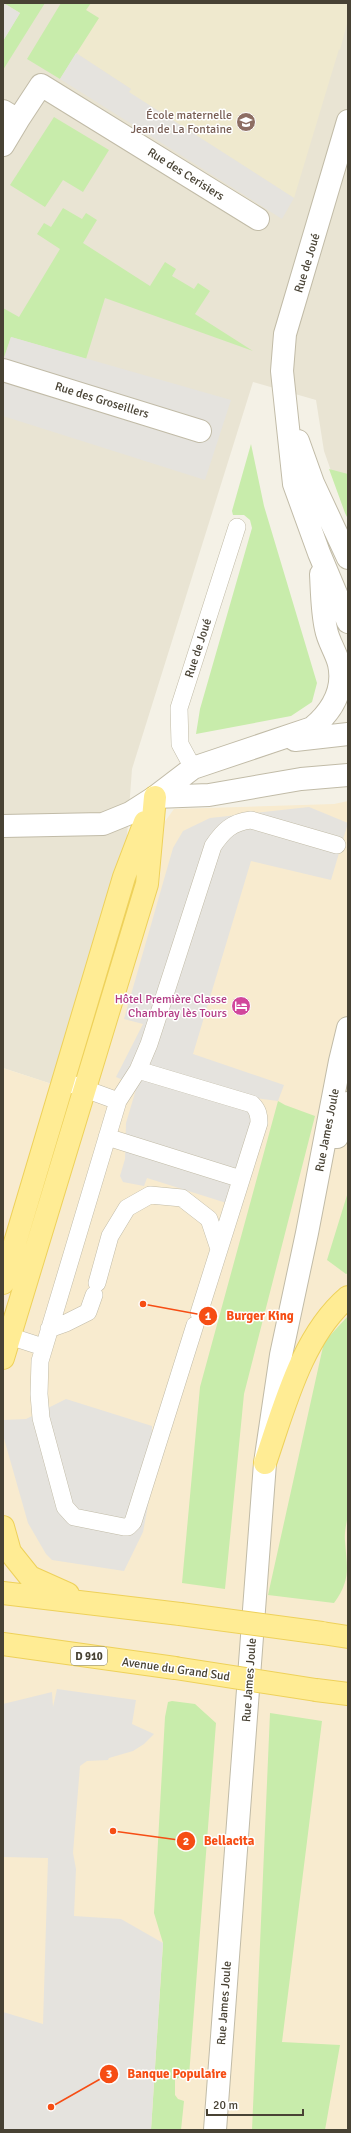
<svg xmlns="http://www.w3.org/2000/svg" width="351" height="2133" font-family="Signika,sans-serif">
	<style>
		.residential { fill: #e9e4d3 }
		.commercial { fill: #f8ebcf }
		.education { fill: #efe9ce }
		.green { fill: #c8ecab }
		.parking { fill: #e5e3de }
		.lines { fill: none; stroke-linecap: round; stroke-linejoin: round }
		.service-casing { stroke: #c1bba7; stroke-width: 18 }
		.minor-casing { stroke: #c1bba7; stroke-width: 24 }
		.tertiary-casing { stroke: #c1bba7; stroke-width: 24 }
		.primary-casing { stroke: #eed15a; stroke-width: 24 }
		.service { stroke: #fff; stroke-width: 17 }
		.minor { stroke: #fff; stroke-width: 22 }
		.tertiary { stroke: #fff; stroke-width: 22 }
		.primary { stroke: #ffec94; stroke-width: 22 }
		.primary-bridge-casing { stroke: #eed15a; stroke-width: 24; stroke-linecap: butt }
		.primary-bridge { stroke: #ffec94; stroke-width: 22 }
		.labels { text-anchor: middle; stroke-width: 3; stroke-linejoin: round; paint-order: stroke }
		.shield { fill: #fff; stroke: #7f7b71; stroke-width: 1 }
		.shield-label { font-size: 11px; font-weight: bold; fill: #484234 }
		.education-label { font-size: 12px; fill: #785e54; stroke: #fff; text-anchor: end }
		.street-label { font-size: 12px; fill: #484234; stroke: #fff }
		.hotel-label { font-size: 12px; fill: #b23c85; stroke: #fff; text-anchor: end }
		.leader { fill: none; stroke: #f64d14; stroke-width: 1.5 }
		.callout-dot { fill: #f64d14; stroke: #fff; stroke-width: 1.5 }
		.mark-label { font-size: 12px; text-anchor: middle; font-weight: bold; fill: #fff }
		.callout-label { font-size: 13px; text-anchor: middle; font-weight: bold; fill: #f64d14; stroke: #fff; stroke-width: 3; stroke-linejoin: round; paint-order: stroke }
	</style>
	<rect width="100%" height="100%" fill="#f4f1e6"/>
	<path class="residential" d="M3 3H348V519L324 451 316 400 253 382 132 769 124 877 61 1087 3 1068Z"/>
	<path class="commercial" d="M348 801V2130H3V1068L61 1087 124 877 174 809 334 804Z"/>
	<path class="education" d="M91 3H348V20L340 50 339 49 294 198 128 92 131 89 76 53 98 18 86 10Z"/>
	<path class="green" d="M4 3H45L3 70V41L20 13Z
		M61 3H91L86 10 99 18 60 79 27 59Z
		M54 117 109 150 83 192 63 180 45 207 10 185Z
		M63 208 82 219 86 213 97 220 83 243 150 286 165 262 176 269 172 276 194 289 198 283 210 291 195 314 253 351 105 298 86 359 11 337 3 360V308L19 317 60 249 37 234 44 223 51 227Z
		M251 444 264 506 317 683 312 702 291 716 196 734 200 709 252 528 250 520 244 515H233L232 511Z
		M329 469 348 474V519L345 513Z
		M278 1101 285 1105 315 1116 244 1394 225 1589 182 1583 200 1387Z
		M348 1192V1273L346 1274 327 1260Z
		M348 1316V1513C347 1522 344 1532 345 1541 347 1568 351 1580 334 1603L268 1595 324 1342Z
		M172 1701 195 1704 216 1723 189 2076H182L175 2080V2095L178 2099 184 2101 181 2130H151L163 1943 154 1913 165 1717 168 1702Z
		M270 1713 322 1721 282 2042 340 2045 325 2130H252Z"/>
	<path class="parking" d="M3 3 20 13 3 41Z
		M76 53 131 89 129 92 294 198 282 219 60 79Z
		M11 337 231 400 205 480 3 416V362Z
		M309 807 348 823 331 880 251 861 193 1054 284 1085 278 1101 255 1098 236 1206 147 1178 144 1186 123 1182 120 1176 125 1159 126 1123 137 1086 116 1077 143 1024 124 1019 173 848 183 831 210 818Z
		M66 1399 152 1426V1484L143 1532 124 1571 52 1560 46 1554 28 1523 3 1435V1420L26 1419Z
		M57 1689 136 1700 132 1724 154 1734 144 1744 133 1751 109 1758 108 1760 87 1761 80 1766 73 1853 76 1869 74 1916 121 1919 163 1943 151 2130H3V2012L43 2024 48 1858 3 1857V1704L52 1692 53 1707Z"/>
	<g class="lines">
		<defs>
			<path id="service" d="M193 768 180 744 179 708 237 527
				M138 1070 252 1104C258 1110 259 1115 259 1123L199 1313
				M63 1081 118 1101 138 1070 149 1044 213 846C223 831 232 822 251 820L337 845
				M118 1101 40 1361 39 1394 41 1418 65 1507 74 1517 124 1527H128L133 1522 195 1325
				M107 1137 241 1179
				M97 1283 110 1236 127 1208 150 1195 182 1198 209 1219 219 1249
				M49 1329 66 1323 88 1312 94 1295
				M3 1334 43 1347"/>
			<path id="minor" d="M3 111 18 120 41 85 258 219
				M3 145 18 120
				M3 370 200 431
				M3 826 103 824 130 813 155 797"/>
			<path id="tertiary" d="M348 121 285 334 282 371 294 484 319 553 348 622
				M298 441 313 483 348 558
				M295 740 348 734
				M155 797 193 768 312 728C331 712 345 691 339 664 336 652 328 641 326 629 322 611 322 592 321 574
				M155 797 209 795 301 779 348 775
				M337 1137 348 1103
				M215 2130 265 1463 281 1355 307 1233 340 1061 348 1028"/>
			<path id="primary" d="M3 1283 124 877 145 822
				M3 1358 147 884 155 797
				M265 1463C284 1408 302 1336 348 1297
				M3 1527 10 1552 30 1577 68 1594
				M3 1593 180 1614
				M322 1633 348 1637
				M3 1644 175 1668
				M316 1690 348 1694"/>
		</defs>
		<use href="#service" class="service-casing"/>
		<use href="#minor" class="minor-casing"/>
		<use href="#tertiary" class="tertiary-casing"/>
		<use href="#primary" class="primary-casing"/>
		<use href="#service" class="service"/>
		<use href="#minor" class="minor"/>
		<use href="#tertiary" class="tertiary"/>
		<use href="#primary" class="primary"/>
		<defs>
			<path id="primary-bridge" d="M180 1614 322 1633
				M175 1668 316 1690"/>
		</defs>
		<use href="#primary-bridge" class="primary-bridge-casing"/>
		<use href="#primary-bridge" class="primary-bridge"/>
	</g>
	<defs>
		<symbol id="school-disc" viewBox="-11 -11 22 22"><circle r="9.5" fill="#8d6e63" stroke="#fff"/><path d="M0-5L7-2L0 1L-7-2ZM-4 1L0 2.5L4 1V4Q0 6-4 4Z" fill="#fff"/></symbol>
		<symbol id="hotel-disc" viewBox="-11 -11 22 22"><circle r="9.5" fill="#d1479c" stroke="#fff"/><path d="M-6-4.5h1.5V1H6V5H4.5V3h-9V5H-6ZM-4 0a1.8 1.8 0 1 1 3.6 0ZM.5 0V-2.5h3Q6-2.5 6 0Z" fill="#fff"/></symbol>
	</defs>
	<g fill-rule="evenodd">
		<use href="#school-disc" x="235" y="111" width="22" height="22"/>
		<use href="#hotel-disc" x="230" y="995" width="22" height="22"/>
	</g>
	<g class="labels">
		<rect class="shield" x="71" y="1647" width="36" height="18" rx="3"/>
		<g class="shield-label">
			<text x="89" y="1660">D 910</text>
		</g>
		<g class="education-label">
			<text x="232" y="119">École maternelle<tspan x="232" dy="14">Jean de La Fontaine</tspan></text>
		</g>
		<g class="street-label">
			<text transform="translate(186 174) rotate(32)" y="4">Rue des Cerisiers</text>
			<text transform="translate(307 263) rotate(-73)" y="4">Rue de Joué</text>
			<text transform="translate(102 400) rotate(17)" y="4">Rue des Groseillers</text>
			<text transform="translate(198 648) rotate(-72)" y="4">Rue de Joué</text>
			<text transform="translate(327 1130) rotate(-79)" y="4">Rue James Joule</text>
			<text transform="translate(176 1669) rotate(8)" y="4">Avenue du Grand Sud</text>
			<text transform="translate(249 1680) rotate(-86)" y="4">Rue James Joule</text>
			<text transform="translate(224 2003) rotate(-86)" y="4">Rue James Joule</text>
		</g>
		<g class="hotel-label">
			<text x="227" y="1003">Hôtel Première Classe<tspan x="227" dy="14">Chambray lès Tours</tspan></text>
		</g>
	</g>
	<path class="leader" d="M143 1304L208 1316M113 1831L186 1841M51 2107L109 2074"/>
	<g class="callout-dot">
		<circle cx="143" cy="1304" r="4"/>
		<circle cx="113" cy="1831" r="4"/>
		<circle cx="51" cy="2107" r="4"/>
		<circle cx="208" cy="1316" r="10"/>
		<circle cx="186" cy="1841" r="10"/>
		<circle cx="109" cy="2074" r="10"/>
	</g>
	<g class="mark-label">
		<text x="208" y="1320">1</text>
		<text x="186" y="1845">2</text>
		<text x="109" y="2078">3</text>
	</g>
	<g class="callout-label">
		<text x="260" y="1320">Burger King</text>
		<text x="229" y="1845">Bellacita</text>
		<text x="177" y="2078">Banque Populaire</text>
	</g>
	<rect width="351" height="2133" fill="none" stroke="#484234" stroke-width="8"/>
	<path d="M207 2109v6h96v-6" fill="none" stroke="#484234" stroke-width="2"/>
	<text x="213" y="2109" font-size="12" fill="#484234" stroke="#ffffff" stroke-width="3" paint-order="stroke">20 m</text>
</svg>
